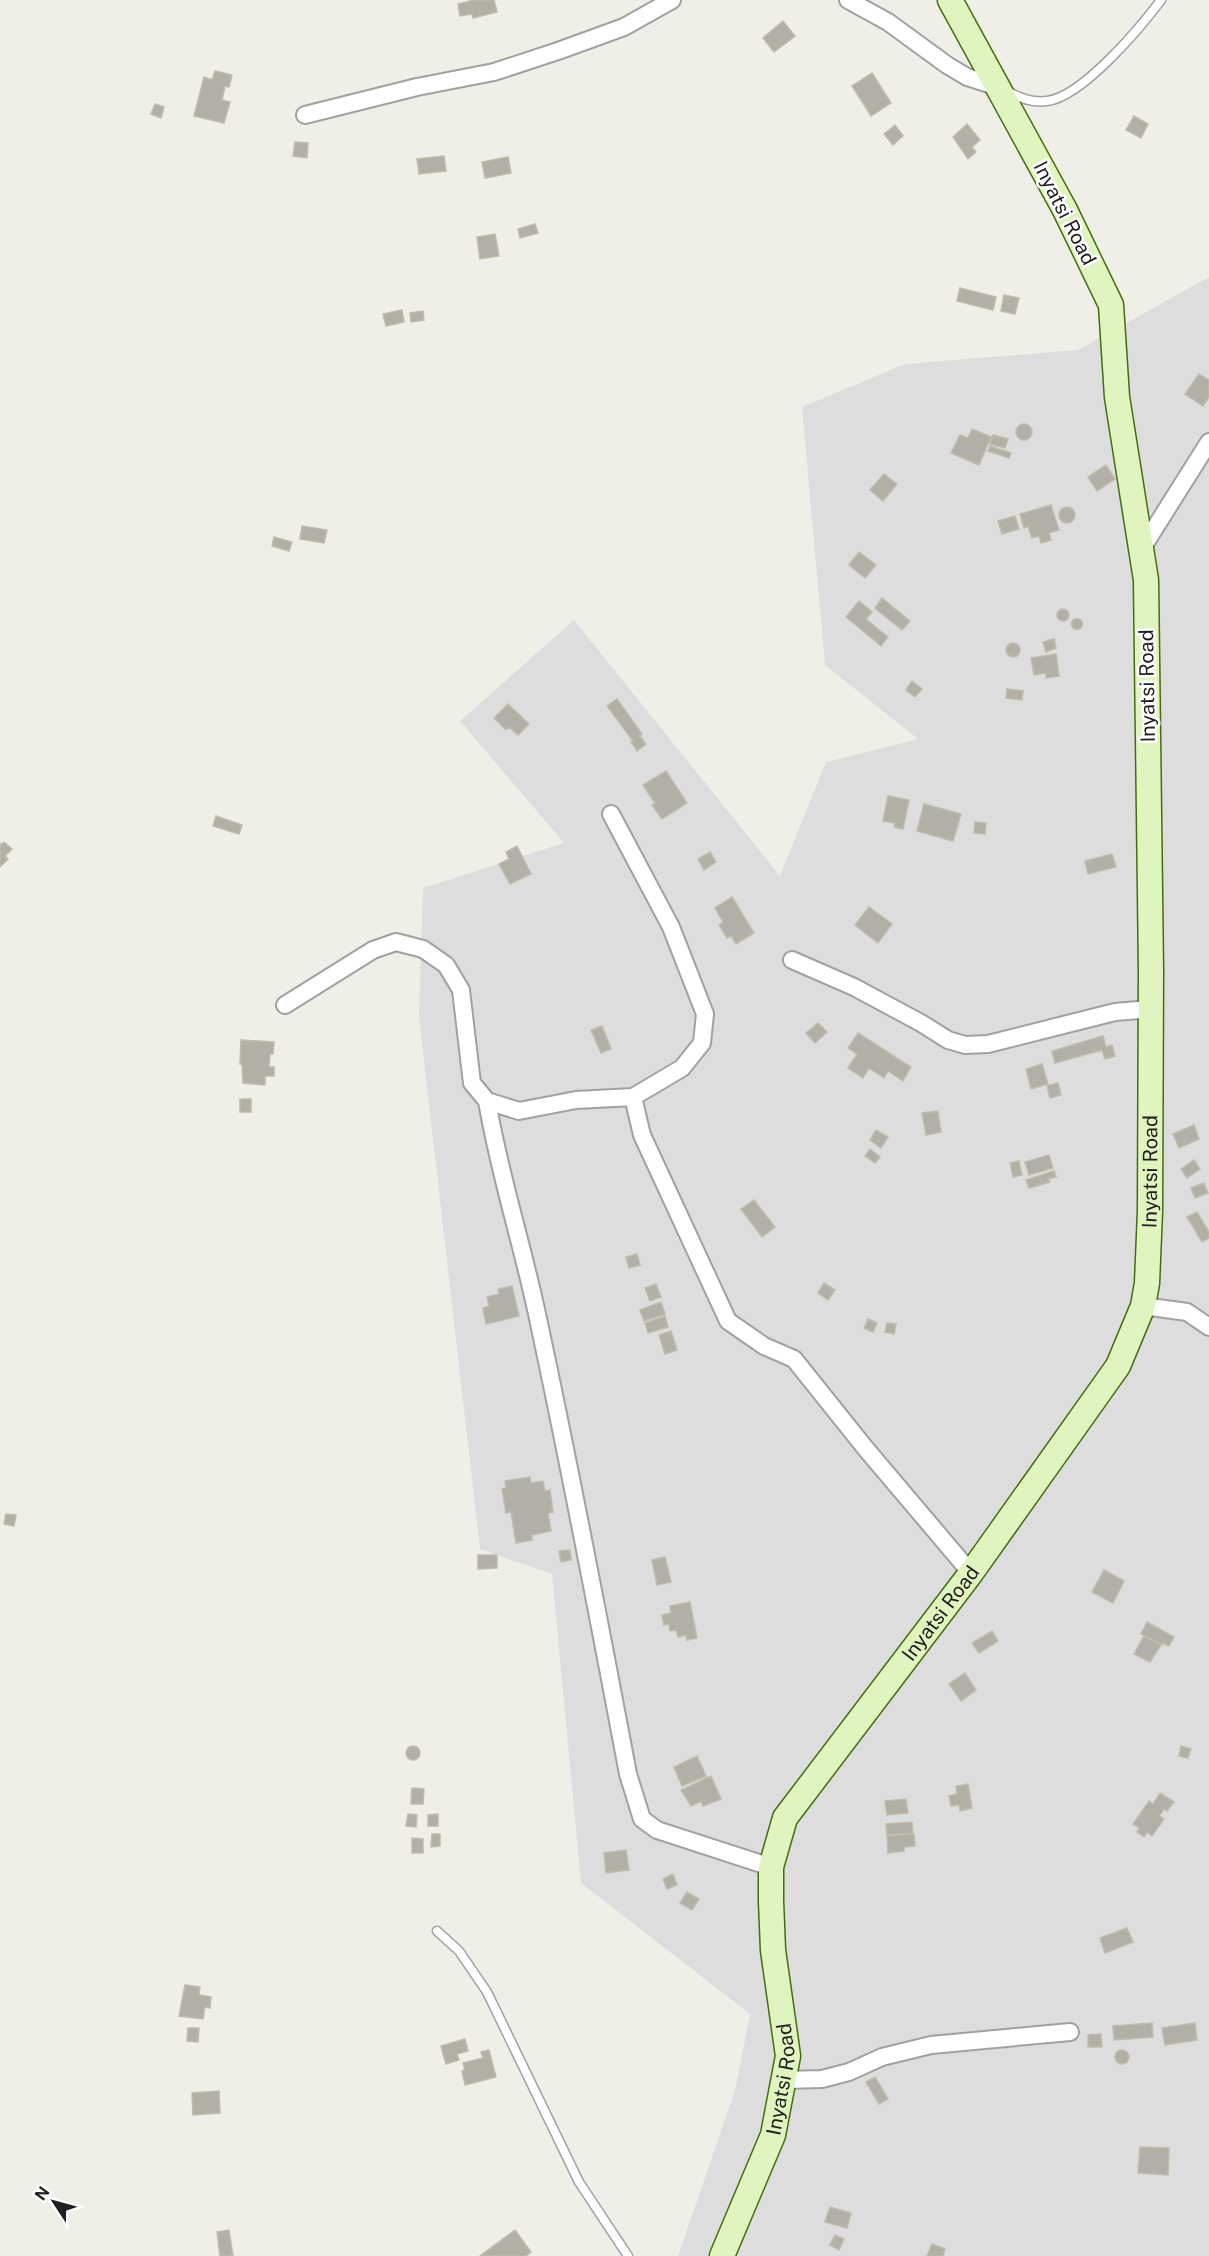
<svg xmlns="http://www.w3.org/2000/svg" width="1209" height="2256" font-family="'Public Sans',sans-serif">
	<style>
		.residential { fill: #dedddd }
		.building { fill: #b2afa6; stroke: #c0bbab; stroke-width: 1.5 }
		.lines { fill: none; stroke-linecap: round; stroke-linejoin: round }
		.lane-casing { stroke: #a1a1a1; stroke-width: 11 }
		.street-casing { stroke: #a1a1a1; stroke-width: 20 }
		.secondary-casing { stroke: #436e0f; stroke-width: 27 }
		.lane { stroke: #fff; stroke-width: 8 }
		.street { stroke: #fff; stroke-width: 16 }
		.secondary { stroke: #e0f4c0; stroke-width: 24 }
		.labels { text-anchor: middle; stroke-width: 5; stroke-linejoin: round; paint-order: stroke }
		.street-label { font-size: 20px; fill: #202020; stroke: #fff }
	</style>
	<rect width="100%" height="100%" fill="#efefe7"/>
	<path class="residential" d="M1209 277V2256H678L735 2091 750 2014 581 1883 552 1574 480 1549 419 1017 423 888 564 843 460 721 574 620 780 876 826 762 918 739 825 665 802 407 905 364 1078 350Z"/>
	<path class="building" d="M474 0H494L497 12 473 18 472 14 460 16 458 4Z
		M783 21 795 36 774 52 763 38Z
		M215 71 232 75 229 87 225 86 222 100 230 102 224 123 194 116 204 77 212 80Z
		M872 73 891 103 871 116 852 86Z
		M155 104 164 107 161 118 151 114Z
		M1134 116 1148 124 1141 138 1126 130Z
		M967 124 980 140 972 147 976 152 968 159 953 137Z
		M895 125 903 136 893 145 884 134Z
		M295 142 308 143 307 158 293 156Z
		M444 156 446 171 419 174 417 159Z
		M508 157 511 173 485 178 482 162Z
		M535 224 538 233 520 238 518 229Z
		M495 234 499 256 480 259 477 237Z
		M960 288 996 297 993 310 957 301Z
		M1004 295 1019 298 1015 314 1001 311Z
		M402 310 404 322 386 326 383 314Z
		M423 311 424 320 411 322 410 313Z
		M1199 374 1209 380V397L1203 406 1185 394Z
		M1016 432a8 8 0 1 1 16 0a8 8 0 1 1-16 0Z
		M972 429 991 437 979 465 951 453 960 435 968 438Z
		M993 435 1008 439 1005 448 990 444Z
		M990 446 1011 453 1009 458 988 451Z
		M1106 465 1115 479 1097 491 1088 477Z
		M884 474 897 484 883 501 870 490Z
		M1051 505 1059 530 1049 533 1051 540 1041 543 1039 536 1032 538 1028 526 1024 528 1020 514Z
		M1059 515a8 8 0 1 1 16 0a8 8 0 1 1-16 0Z
		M1015 516 1019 529 1002 534 998 521Z
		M302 526 327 530 324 543 300 539Z
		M274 537 292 542 289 551 272 546Z
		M859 552 876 565 865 578 849 565Z
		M882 598 910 621 902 630 875 608Z
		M859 601 872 612 866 619 888 637 881 646 846 617Z
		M1057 615a6 6 0 1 1 12 0a6 6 0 1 1-12 0Z
		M1071.5 624a5.5 5.5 0 1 1 11 0a5.5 5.5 0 1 1-11 0Z
		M1054 639 1056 648 1046 652 1043 642Z
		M1006 650a7 7 0 1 1 14 0a7 7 0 1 1-14 0Z
		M1056 654 1059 676 1046 678V673L1034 675 1031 658Z
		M912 681 922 689 915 697 906 690Z
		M1007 689 1023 691 1022 700 1006 698Z
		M617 699 642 734 640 736 646 744 637 751 631 742 633 741 607 706Z
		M508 704 529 724 518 735 509 727 506 730 494 718Z
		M666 771 687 803 662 819 652 805 655 803 643 785Z
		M888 796 909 800 903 829 894 827 895 823 883 821Z
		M924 804 961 814 953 841 917 831Z
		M216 816 242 825 239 834 213 826Z
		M975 822 986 823 985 834 974 833Z
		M4 842 12 849 5 856 8 859 0 867V843L1 845Z
		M517 846 531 874 510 884 499 864 509 859 506 852Z
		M710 852 716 862 704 870 698 859Z
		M1112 854 1116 867 1088 874 1085 861Z
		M732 897 754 933 736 944 731 936 727 938 719 925 723 922 715 908Z
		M869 907 892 924 878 943 855 925Z
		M818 1023 827 1032 815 1043 806 1033Z
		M602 1026 611 1049 601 1053 591 1030Z
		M858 1033 911 1067 903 1081 888 1071 884 1078 869 1068 863 1078 848 1068 857 1054 848 1048Z
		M1103 1036 1106 1047 1112 1045 1115 1056 1105 1059 1102 1050 1055 1063 1052 1051Z
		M241 1040 274 1042 273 1054H270L269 1067H274V1076H265V1085L243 1083 242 1064H240Z
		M1042 1064 1048 1084 1031 1089 1026 1069Z
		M1058 1083 1061 1095 1050 1098 1047 1086Z
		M240 1099H251V1112H240Z
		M938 1111 941 1132 926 1135 922 1113Z
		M1194 1125 1199 1139 1179 1148 1173 1134Z
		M876 1130 888 1137 881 1148 870 1140Z
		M870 1149 880 1157 875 1163 865 1156Z
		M1049 1155 1053 1168 1029 1175 1025 1162Z
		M1194 1160 1200 1169 1187 1178 1181 1169Z
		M1019 1161 1022 1175 1013 1177 1010 1163Z
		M1054 1171 1056 1177 1048 1179 1050 1182 1029 1188 1026 1180Z
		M1204 1183 1208 1193 1195 1198 1191 1188Z
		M754 1200 775 1227 762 1237 741 1209Z
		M1197 1212 1209 1232V1238L1202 1242 1187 1217Z
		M637 1254 640 1265 629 1268 626 1257Z
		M824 1283 835 1290 828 1300 818 1293Z
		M656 1284 661 1297 650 1301 645 1288Z
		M512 1286 519 1316 486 1324 483 1308 489 1306 487 1297 499 1294 498 1289Z
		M661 1302 665 1314 644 1321 640 1310Z
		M665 1316 668 1327 648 1333 645 1323Z
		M868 1319 877 1323 873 1332 864 1328Z
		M887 1323 896 1324 894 1334 885 1332Z
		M671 1331 677 1350 665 1354 659 1335Z
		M530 1477 531 1483 543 1481 545 1491 550 1490 553 1512 548 1513 551 1531 532 1535V1540L516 1543 511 1512 506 1513 502 1489 506 1488 505 1481Z
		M6 1514 16 1515 14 1526 4 1524Z
		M570 1550 571 1560 561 1562 559 1551Z
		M478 1555H497V1568L478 1569Z
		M665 1557 671 1582 657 1585 652 1560Z
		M1104 1570 1124 1581 1113 1603 1092 1592Z
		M690 1602 697 1638 687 1640 686 1635 678 1637 676 1630 670 1631 669 1624 664 1625 662 1615 671 1613 670 1606Z
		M1147 1622 1174 1637 1169 1646 1163 1643 1162 1645 1141 1634Z
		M992 1631 998 1641 979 1653 972 1643Z
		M1144 1636 1161 1645 1150 1662 1134 1654Z
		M965 1673 976 1690 961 1701 949 1684Z
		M406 1753a7 7 0 1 1 14 0a7 7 0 1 1-14 0Z
		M1181 1746 1191 1749 1188 1758 1179 1756Z
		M697 1756 706 1776 682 1786 674 1767Z
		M711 1776 721 1799 703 1806 701 1801 691 1806 681 1790Z
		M968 1784 972 1808 960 1811 959 1805 951 1806 949 1796 957 1794 956 1786Z
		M412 1788 424 1789 423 1804H411Z
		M1160 1793 1174 1802 1167 1811 1164 1809 1159 1816 1164 1819 1152 1836 1147 1832 1144 1837 1137 1832 1139 1828 1133 1824 1149 1801 1153 1804Z
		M906 1799 908 1813 887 1815 885 1801Z
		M408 1814 417 1815 416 1827 406 1826Z
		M438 1814V1826H428V1815Z
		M912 1822 913 1833 887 1835 886 1824Z
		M432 1834H440V1846L431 1847Z
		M914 1834 915 1846 904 1847V1851L888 1853 887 1836Z
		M412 1838 423 1839V1853H412Z
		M626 1850 629 1870 606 1873 604 1853Z
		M673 1874 677 1885 667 1889 663 1879Z
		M687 1892 699 1899 692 1910 680 1903Z
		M1127 1928 1133 1942 1105 1953 1100 1938Z
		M185 1985 200 1987 199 1995 211 1997 210 2008 205 2007 203 2019 179 2016Z
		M1152 2023 1153 2037 1114 2040 1113 2026Z
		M1195 2023 1197 2040 1165 2045 1162 2028Z
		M188 2028H199L198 2042 187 2041Z
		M1101 2034 1102 2047H1088V2035Z
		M465 2039 468 2051 457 2054 459 2060 446 2064 441 2046Z
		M1115 2057a7 7 0 1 1 14 0a7 7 0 1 1-14 0Z
		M489 2050 496 2077 465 2085 462 2071 465 2070 463 2063 483 2058 481 2052Z
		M875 2077 888 2099 879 2104 866 2082Z
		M219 2091 220 2113 193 2115 192 2093Z
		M1140 2147 1169 2148 1168 2175 1138 2173Z
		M830 2207 851 2213 847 2228 825 2222Z
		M229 2230 233 2256H220L217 2232Z
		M515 2230 531 2252 526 2256H480Z
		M835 2235 844 2239 839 2250 830 2245Z
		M932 2244 945 2249 943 2256H927Z"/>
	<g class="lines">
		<defs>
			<path id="lane" d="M1007 91C1020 98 1032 103 1047 101 1082 97 1140 28 1161 0
				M437 1931 459 1951 487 1992 579 2182 628 2256"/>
			<path id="street" d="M848 0 888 22 947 65 967 77 998 87
				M305 115 417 87 494 72 558 51 624 27 672 0
				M1141 550 1209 442
				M792 960 854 987 921 1023 948 1040 965 1045 988 1044 1115 1012 1151 1009
				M285 1005 373 950 396 942 423 949 446 965 461 990 472 1083 487 1101 519 1111 576 1100 633 1097 682 1068 702 1043 705 1014 671 927 611 814
				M633 1097 642 1135 728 1321 764 1346 794 1359 866 1449 971 1573
				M487 1101C499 1173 522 1243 537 1314 570 1467 599 1620 628 1774L642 1819 657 1830 771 1867
				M1143 1306 1187 1312 1209 1327
				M784 2080 822 2079 849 2072 882 2057 931 2045 1070 2032"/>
			<g id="secondary">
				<path id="s1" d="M722 2256 773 2135 788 2056 773 1950 771 1901V1867L785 1818 971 1573 1118 1366 1143 1306 1147 1283 1150 1211 1151 970 1146 580 1117 397 1111 305 1065 210 950 0"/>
			</g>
		</defs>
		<use href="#lane" class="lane-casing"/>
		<use href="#street" class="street-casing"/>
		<use href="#secondary" class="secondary-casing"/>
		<use href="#lane" class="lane"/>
		<use href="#street" class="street"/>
		<use href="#secondary" class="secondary"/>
	</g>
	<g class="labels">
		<g class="street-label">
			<text transform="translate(1065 213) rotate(63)" y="7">Inyatsi Road</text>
			<text transform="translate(1147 686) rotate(-91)" y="7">Inyatsi Road</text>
			<text dy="7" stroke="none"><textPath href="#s1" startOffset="1214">Inyatsi Road</textPath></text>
			<text dy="7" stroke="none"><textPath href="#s1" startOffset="710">Inyatsi Road</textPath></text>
			<text dy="7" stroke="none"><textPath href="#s1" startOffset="188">Inyatsi Road</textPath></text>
		</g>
	</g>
	<g transform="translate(54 2202) rotate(306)" stroke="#ffffff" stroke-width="4.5" paint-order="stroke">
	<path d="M0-4.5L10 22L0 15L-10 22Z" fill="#202020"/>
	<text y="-9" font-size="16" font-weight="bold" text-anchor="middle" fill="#202020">N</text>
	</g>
</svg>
